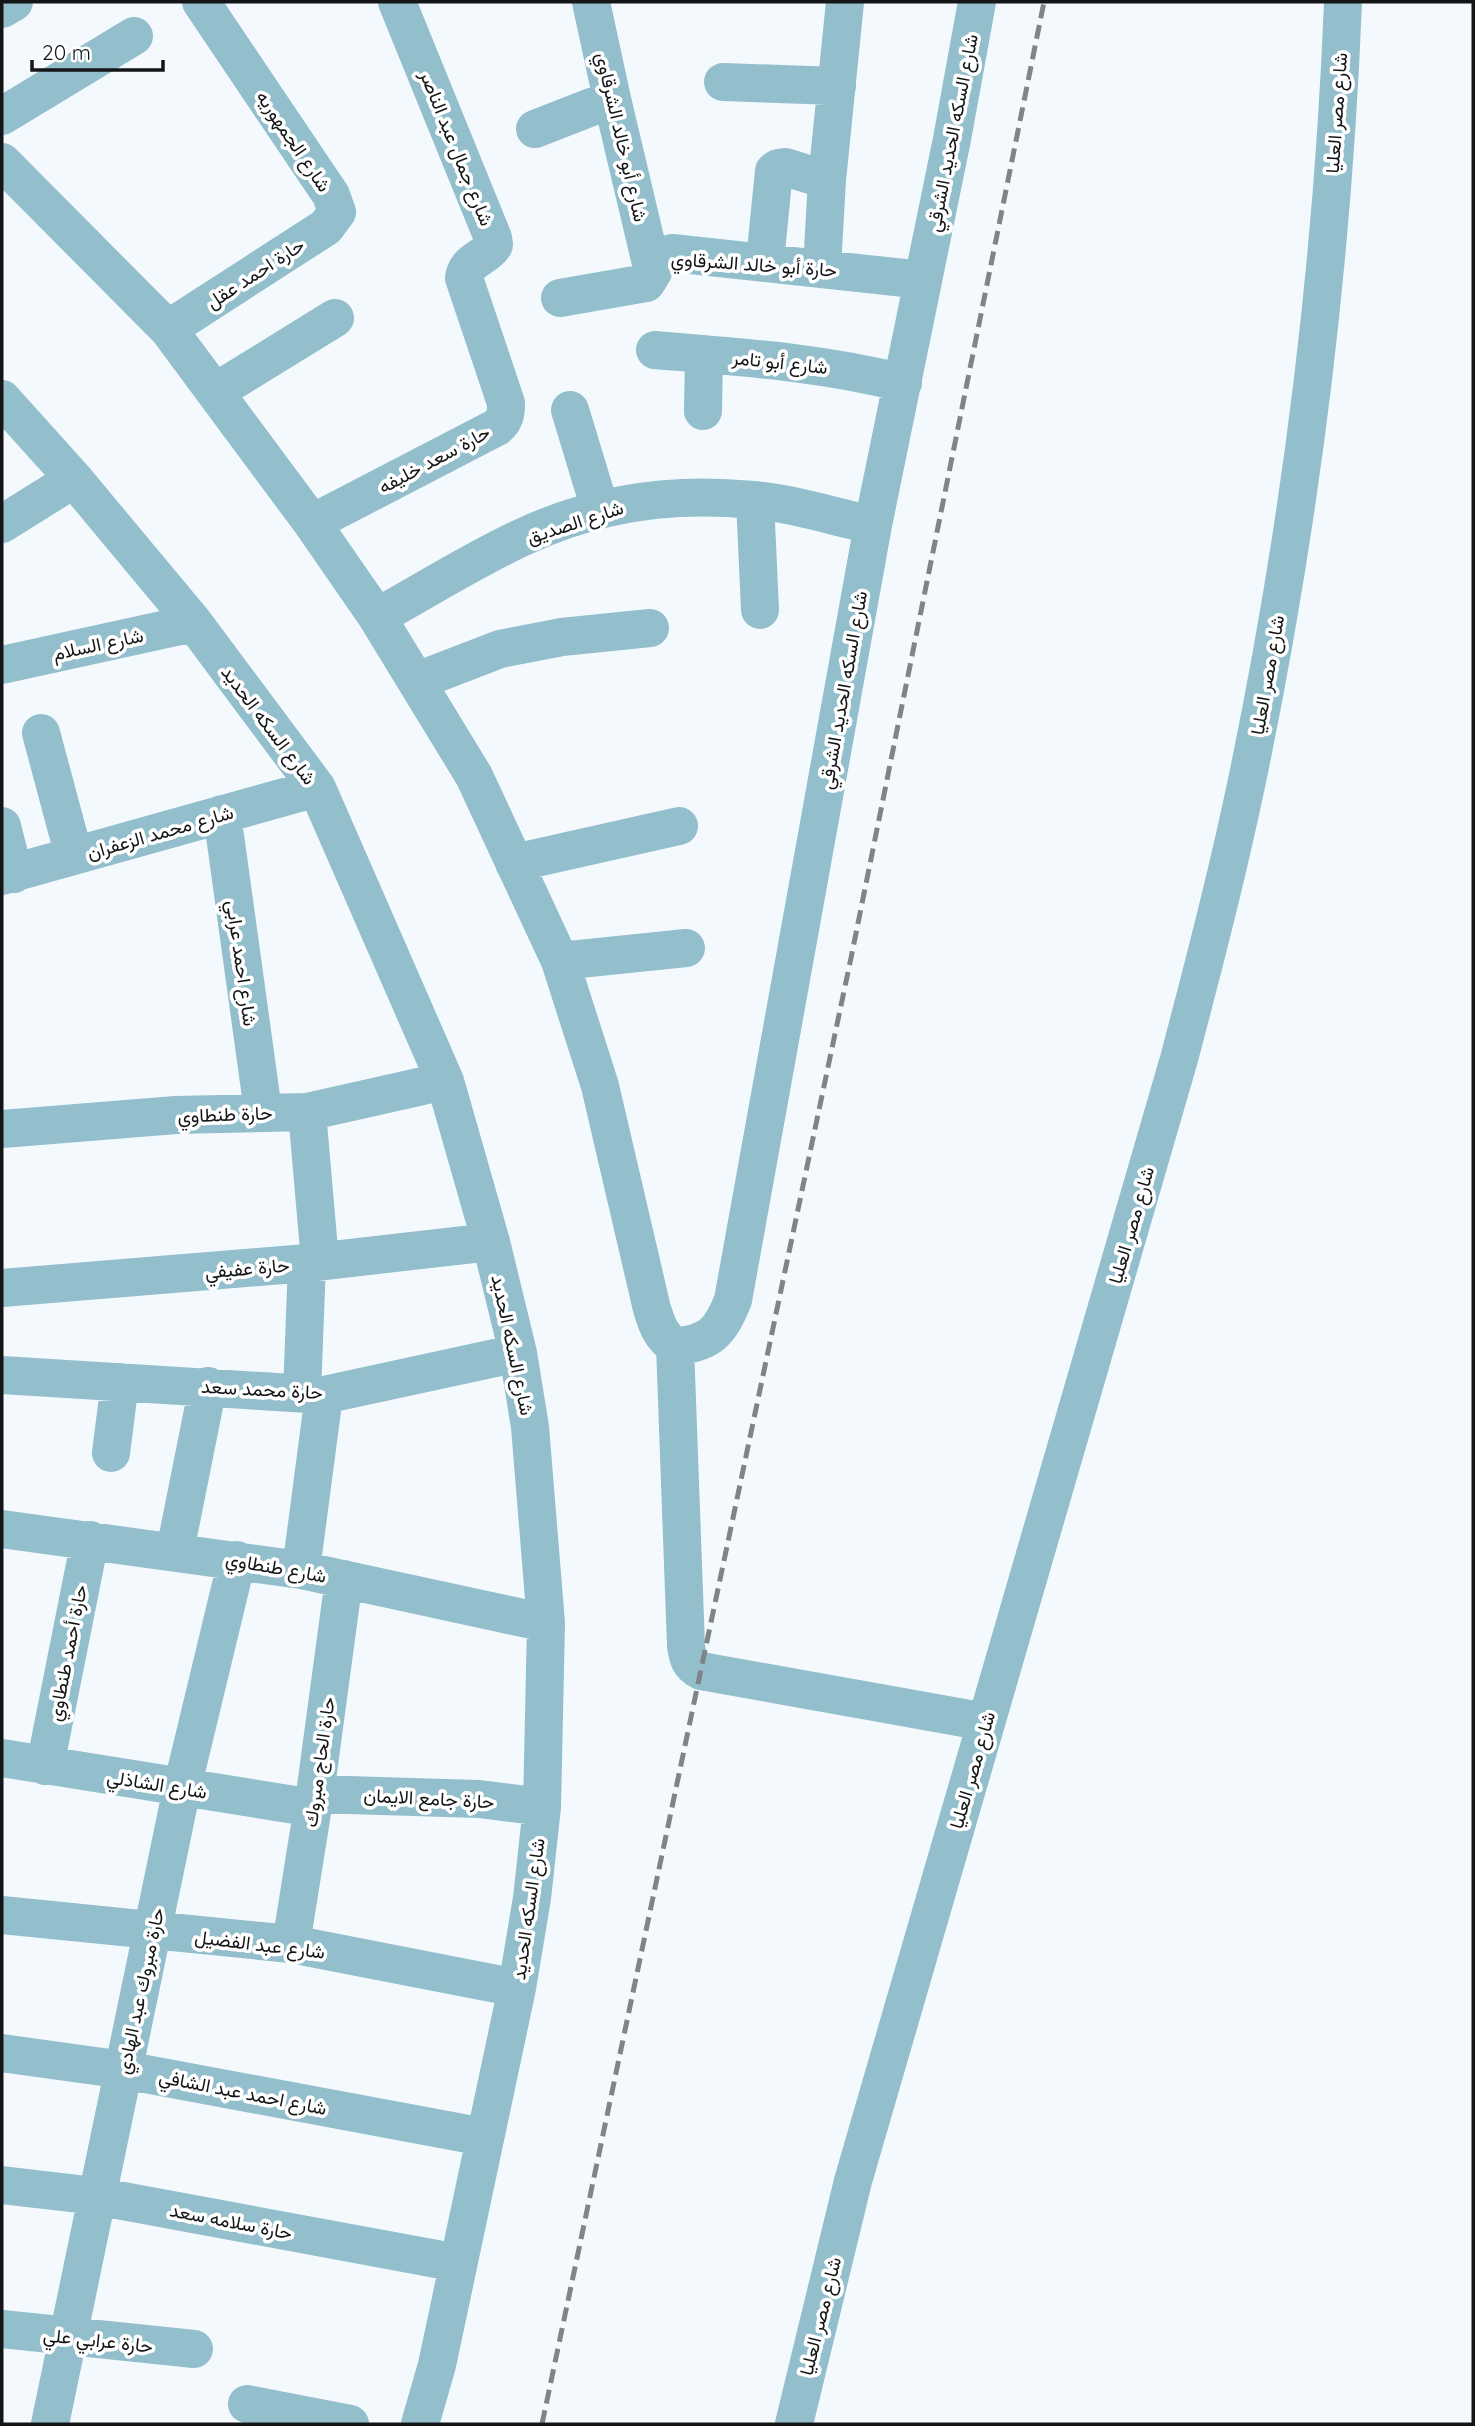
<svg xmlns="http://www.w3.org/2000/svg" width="1475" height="2426" font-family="Quicksand,Vazirmatn,sans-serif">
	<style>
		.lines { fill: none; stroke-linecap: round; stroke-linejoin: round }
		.minor { stroke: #93bfcd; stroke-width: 38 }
		.tertiary { stroke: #93bfcd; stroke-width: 38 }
		.rail { stroke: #818487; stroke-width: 5; stroke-dasharray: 14 7; stroke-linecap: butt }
		.labels { text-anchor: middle; stroke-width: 7; stroke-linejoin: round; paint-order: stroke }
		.street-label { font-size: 19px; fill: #131517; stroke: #fff }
	</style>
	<rect width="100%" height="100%" fill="#f4f9fe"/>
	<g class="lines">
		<path class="minor" d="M591 2 612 99 653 272
			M2 9 14 2
			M723 82 837 86
			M2 116 134 36
			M535 129 612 99
			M2 162 168 329 312 523 377 617 474 776 560 961 600 1086 652 1309C657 1325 661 1337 675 1346
			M765 261 774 171 778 168 785 167 827 180
			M822 268 827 180 845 2
			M560 298 646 283C656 271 655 256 672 253L923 280
			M168 329 326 227 337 212 331 195 201 2
			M655 350C739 357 821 362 903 383
			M215 392 335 318
			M2 399 74 479 194 623 317 788 445 1081 491 1242 518 1353 530 1427 546 1623 542 1807 532 1898 517 1988 437 2365 420 2424
			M570 410 600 509
			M703 411 704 354
			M755 500 760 610
			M312 523 497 427C505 420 506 414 506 403L464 278C466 260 486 258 494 245L493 238 397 2
			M2 524 74 479
			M377 617C426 590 473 560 523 537 595 503 674 492 753 500 792 503 834 517 873 525
			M2 665 194 623
			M417 681 500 649 562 637 650 628
			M41 733 74 856
			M222 814 263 1111
			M2 826 14 874
			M514 863 679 826
			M2 876 317 788
			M560 961 686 948
			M307 1112 320 1261
			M2 1129 176 1115 307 1112 445 1081
			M2 1288 307 1263 491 1242
			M675 1346C710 1344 721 1331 733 1300L873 525 952 139 977 2
			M675 1346 686 1646C688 1658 689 1665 701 1671L986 1722
			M2 1375 324 1395 518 1353
			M302 1393 307 1263
			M111 1453 120 1382
			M2 1529 301 1570 546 1623
			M175 1551 208 1386
			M301 1570 324 1395
			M2 1758 313 1808
			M45 1766 90 1540
			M315 1794 479 1799 542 1807
			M2 1915 291 1944 517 1988
			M291 1944 315 1794 344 1579
			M2 2053 124 2070 484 2137
			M2 2185 96 2196 458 2263
			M2 2329 194 2349
			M247 2404 350 2424
			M50 2424 182 1788 237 1560"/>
		<path class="tertiary" d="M794 2424 853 2181 1179 1059C1204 964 1229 868 1249 771 1301 519 1333 259 1343 2"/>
		<path class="rail" d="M542 2424 851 958 1044 2"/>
	</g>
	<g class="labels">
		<g class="street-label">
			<text transform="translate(1336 113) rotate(-86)" y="7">شارع مصر العليا</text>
			<text transform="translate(952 133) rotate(-79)" y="7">شارع السكه الحديد الشرقي</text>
			<text transform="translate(622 137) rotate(77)" y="7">شارع أبو خالد الشرقاوي</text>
			<text transform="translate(294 141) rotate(56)" y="7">شارع الجمهوريه</text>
			<text transform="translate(457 148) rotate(68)" y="7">شارع جمال عبد الناصر</text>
			<text transform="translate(754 264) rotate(4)" y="7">حارة أبو خالد الشرقاوي</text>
			<text transform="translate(255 273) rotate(-33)" y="7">حارة احمد عقل</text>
			<text transform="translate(780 362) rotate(6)" y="7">شارع أبو تامر</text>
			<text transform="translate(434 459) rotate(-28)" y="7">حارة سعد خليفه</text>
			<text transform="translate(575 522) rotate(-18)" y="7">شارع الصديق</text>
			<text transform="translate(98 644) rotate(-12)" y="7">شارع السلام</text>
			<text transform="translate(1267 675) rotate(-80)" y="7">شارع مصر العليا</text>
			<text transform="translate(843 690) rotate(-80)" y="7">شارع السكه الحديد الشرقي</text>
			<text transform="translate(269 725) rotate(53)" y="7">شارع السكه الحديد</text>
			<text transform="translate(160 832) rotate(-16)" y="7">شارع محمد الزعفران</text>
			<text transform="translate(242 963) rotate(82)" y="7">شارع احمد عرابي</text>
			<text transform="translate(225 1114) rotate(-2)" y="7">حارة طنطاوي</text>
			<text transform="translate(1131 1225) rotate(-74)" y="7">شارع مصر العليا</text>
			<text transform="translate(247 1268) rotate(-5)" y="7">حارة عفيفي</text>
			<text transform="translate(513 1345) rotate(78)" y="7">شارع السكه الحديد</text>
			<text transform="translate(262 1389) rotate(3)" y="7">حارة محمد سعد</text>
			<text transform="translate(276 1567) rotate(10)" y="7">شارع طنطاوي</text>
			<text transform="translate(67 1653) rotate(-79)" y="7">حارة أحمد طنطاوي</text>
			<text transform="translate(319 1762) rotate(-82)" y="7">حارة الحاج مبروك</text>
			<text transform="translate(972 1770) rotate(-74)" y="7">شارع مصر العليا</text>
			<text transform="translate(157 1784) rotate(9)" y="7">شارع الشاذلي</text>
			<text transform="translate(429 1798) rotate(3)" y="7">حارة جامع الايمان</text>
			<text transform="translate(528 1909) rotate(-82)" y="7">شارع السكه الحديد</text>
			<text transform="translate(260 1944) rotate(7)" y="7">شارع عبد الفضيل</text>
			<text transform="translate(140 1991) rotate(-78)" y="7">حارة مبروك عبد الهادي</text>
			<text transform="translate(243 2092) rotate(11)" y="7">شارع احمد عبد الشافي</text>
			<text transform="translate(231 2221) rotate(11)" y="7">حارة سلامه سعد</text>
			<text transform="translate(820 2316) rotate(-76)" y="7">شارع مصر العليا</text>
			<text transform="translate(98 2340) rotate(6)" y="7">حارة عرابي علي</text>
		</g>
	</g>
	<rect width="1475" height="2426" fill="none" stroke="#131517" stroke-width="7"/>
	<path d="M32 60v10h131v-10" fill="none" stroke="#131517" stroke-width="3.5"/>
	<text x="42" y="60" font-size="21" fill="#131517" stroke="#ffffff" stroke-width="5" paint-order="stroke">20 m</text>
</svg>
